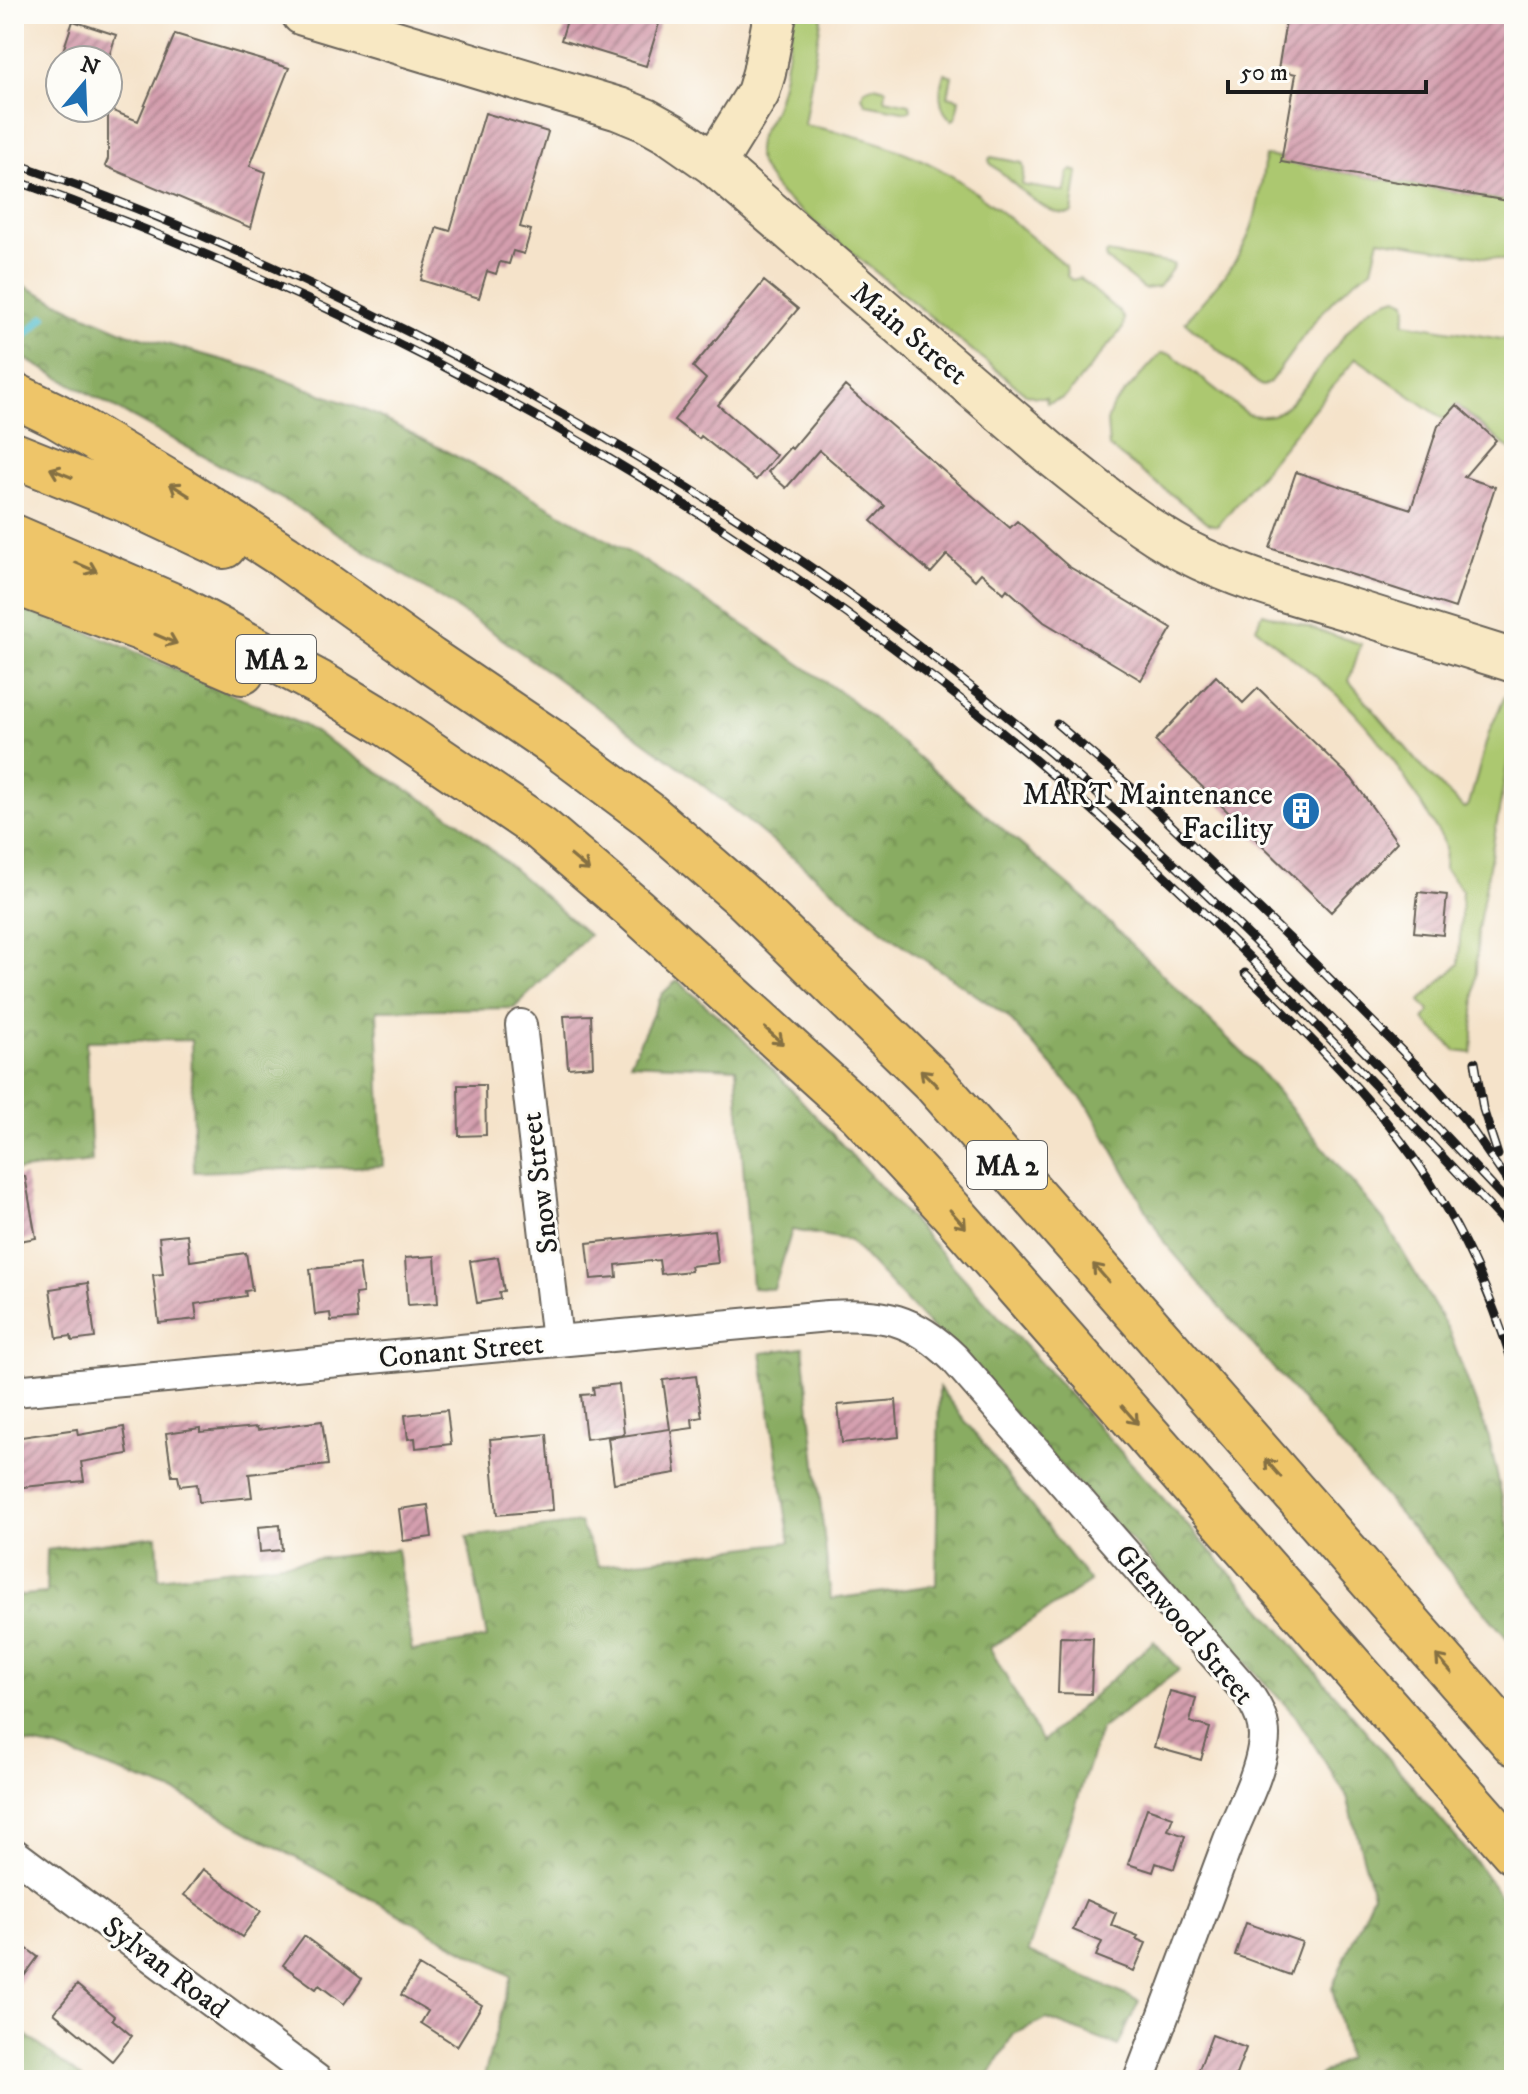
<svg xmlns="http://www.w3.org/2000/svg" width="1528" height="2094" font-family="'IM FELL DW Pica',serif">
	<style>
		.green { fill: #acc86f; stroke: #647246; stroke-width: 2 }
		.forest { fill: url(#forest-crowns); stroke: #52643f; stroke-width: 2 }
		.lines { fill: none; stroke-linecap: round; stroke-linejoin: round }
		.stream { stroke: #53bece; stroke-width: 8 }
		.building { fill: url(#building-hatch) }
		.street-casing { stroke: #686259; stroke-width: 34 }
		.secondary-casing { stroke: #686259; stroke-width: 46 }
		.highway-casing { stroke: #686259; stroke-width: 48 }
		.street { stroke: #fff; stroke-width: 30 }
		.secondary { stroke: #f8e8c3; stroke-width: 42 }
		.highway { stroke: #eec569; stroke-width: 44 }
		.rail-casing { stroke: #1c1c1c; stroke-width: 9 }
		.rail { stroke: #fdfcf7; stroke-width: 6; stroke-dasharray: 18; stroke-linecap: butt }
		.oneway { stroke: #857042 }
		.labels { text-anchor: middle; stroke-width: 6; stroke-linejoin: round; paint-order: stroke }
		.shield { fill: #fdfcf7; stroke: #605f5e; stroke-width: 2 }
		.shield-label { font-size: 28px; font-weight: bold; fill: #1c1c1c }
		.street-label { font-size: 30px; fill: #1c1c1c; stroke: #fdfcf7 }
		.poi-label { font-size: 30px; fill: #1c1c1c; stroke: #fdfcf7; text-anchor: end }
	</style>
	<defs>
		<pattern id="forest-crowns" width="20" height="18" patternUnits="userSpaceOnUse" patternTransform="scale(2)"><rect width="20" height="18" fill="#89ac62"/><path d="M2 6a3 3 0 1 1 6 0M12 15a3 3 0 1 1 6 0" fill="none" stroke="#6f8b50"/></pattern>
		<pattern id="building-hatch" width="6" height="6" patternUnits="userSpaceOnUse" patternTransform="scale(2)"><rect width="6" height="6" fill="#d49eae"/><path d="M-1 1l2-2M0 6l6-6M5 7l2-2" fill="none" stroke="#ab808d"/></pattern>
	</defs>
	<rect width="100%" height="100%" fill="#fdfcf7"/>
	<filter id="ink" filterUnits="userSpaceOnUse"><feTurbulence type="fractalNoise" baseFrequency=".0125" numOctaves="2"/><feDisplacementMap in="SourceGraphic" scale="16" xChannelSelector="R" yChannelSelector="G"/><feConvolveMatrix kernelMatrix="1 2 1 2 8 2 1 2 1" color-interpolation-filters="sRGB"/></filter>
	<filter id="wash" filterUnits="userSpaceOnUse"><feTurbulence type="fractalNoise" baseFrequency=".006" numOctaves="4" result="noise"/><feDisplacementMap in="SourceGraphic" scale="32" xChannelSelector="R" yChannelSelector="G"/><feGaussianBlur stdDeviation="1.8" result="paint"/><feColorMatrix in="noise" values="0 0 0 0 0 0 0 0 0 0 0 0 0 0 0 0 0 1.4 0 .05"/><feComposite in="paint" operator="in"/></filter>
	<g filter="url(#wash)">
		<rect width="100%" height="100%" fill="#f5e3ca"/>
		<path class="green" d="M794 14H822L804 125C856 134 910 149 955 178 994 204 1030 236 1066 266L1067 276 1072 280 1080 278 1120 313 1124 319 1123 328 1067 395 1061 399 1047 403 1046 397H1036L1026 394 781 195C772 182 758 168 757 152 756 137 767 125 773 112 785 85 788 43 794 14Z
			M945 73 952 76 948 96 959 99 956 118 952 120C938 110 938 88 945 73Z
			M874 86 886 89 885 99 910 104 911 110 907 112 866 104 862 97 864 90Z
			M1265 156 1282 158V162L1514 202C1514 225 1519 266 1509 286H1507L1509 261 1379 239 1372 269C1325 297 1302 341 1269 383L1263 386 1260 385 1185 322C1204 298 1229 275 1243 247 1258 219 1261 187 1265 156Z
			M991 157 1022 163 1024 168 1022 185 1065 192 1068 173 1072 170 1078 172 1072 213C1048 221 1008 178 990 163L989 159Z
			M1107 253 1173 264 1174 266 1159 287 1144 289 1106 259 1105 255Z
			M1397 297 1406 301 1407 309 1404 323 1514 341V453L1457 405 1445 420 1356 358 1218 526 1210 524 1109 447 1107 422 1112 407 1161 353 1171 354 1247 414C1255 416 1264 417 1272 415 1300 407 1341 330 1368 310 1377 303 1387 300 1397 297Z
			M1263 613 1361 644 1349 681 1424 769 1463 808 1467 807 1469 804 1489 732 1505 696 1514 699V726L1478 929 1472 1053 1456 1051 1424 1020 1430 1011 1420 1001 1459 964 1462 890 1444 869 1445 848 1442 838C1415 795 1390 749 1354 712 1325 681 1289 656 1256 628Z"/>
		<path class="forest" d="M14 281 74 310 127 333 259 370 374 414 504 481 644 561 754 632 850 699 1086 900 1256 1066 1385 1222 1448 1329 1489 1438 1514 1552V1646L1164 1242 1089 1107 1007 1016 891 937 684 770 491 631 295 506 14 353Z
			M14 606 106 639 303 725 458 821 589 935 514 1008 377 1010 383 1166 194 1172 191 1040 86 1041 92 1162 14 1171Z
			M677 980 736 1032 787 1085 905 1213 1254 1599 1474 1859 1514 1916V2080H1313L1347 2058 1332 1987 1373 1894 1347 1797 1295 1715 849 1240 792 1230 774 1289 752 1288 736 1068 630 1063 662 994Z
			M803 1347 831 1599 936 1585 939 1387 1090 1582 990 1648 1042 1742 1154 1641 1179 1670 1100 1730 1028 1952 1139 2001 1118 2046 1047 2019 1014 2034 986 2080H483L511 1976 182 1795 57 1749 14 1741V1596L46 1593 47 1550 157 1536 159 1578 397 1549 412 1651 487 1638 467 1537 580 1523 599 1566 790 1542 761 1353Z
			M14 2026 85 2080H14Z"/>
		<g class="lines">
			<path class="stream" d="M17 344 44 317"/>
		</g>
		<g id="blocks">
			<path class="building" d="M569 14H662L646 66 561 40Z
				M1306 14H1514V202L1281 162 1296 74 1278 70 1287 15 1305 18Z
				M73 21 116 35 108 60H89L63 51Z
				M175 34 289 68 250 166 266 172 251 228 105 166 108 159V109L138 121Z
				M485 113 548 132 520 227 531 230 524 254 513 251 509 264 500 262 496 274 487 271 479 298 421 280 437 227 450 231Z
				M764 281 798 309 718 405 776 455 756 480 701 436 699 439 674 420 706 379 693 367Z
				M845 386 1010 528 1017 521 1068 566 1172 628 1141 680 1044 622 1007 589 1004 593 981 573 975 580 947 555 931 573 871 521 885 506 819 450 786 488 768 472 790 447 792 449Z
				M1457 405 1496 440 1464 477 1495 487 1455 608 1270 548 1296 472 1411 509 1438 426Z
				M1216 676 1243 703 1258 688 1352 779 1397 842 1331 912 1155 741Z
				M1418 892 1447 895 1443 935 1414 932Z
				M591 1015 593 1066 568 1068 564 1016Z
				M458 1085H485L486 1135 459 1136Z
				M25 1176 36 1238 14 1242V1177Z
				M714 1230 718 1263 690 1266 691 1271 661 1274 659 1260 616 1265 617 1277 591 1279 587 1243Z
				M187 1234 190 1261 246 1253 252 1290 245 1291 246 1296 195 1304 197 1319 159 1323 153 1275 163 1274 159 1237Z
				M435 1256 438 1303 408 1305 405 1258Z
				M498 1257 504 1291 499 1292 500 1299 477 1303 470 1261Z
				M359 1264 363 1293 355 1294 357 1319 331 1321 330 1313 315 1315 310 1269Z
				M88 1283 95 1338 72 1341 71 1336 57 1338 50 1289Z
				M696 1376 702 1417 692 1419 693 1428 671 1431 676 1473 614 1483 608 1438 670 1429 663 1380Z
				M619 1384 624 1434 586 1439 581 1395 594 1394 593 1387Z
				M896 1400 899 1437 842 1443 838 1405Z
				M447 1410 451 1444 416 1448 415 1438 408 1439 405 1415Z
				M322 1421 328 1465 249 1474 252 1497 199 1502 197 1484 180 1486 178 1476H172L166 1433 200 1428V1432L257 1427 258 1430Z
				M124 1427 128 1454 81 1462 84 1481 14 1488V1438L77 1429 78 1435Z
				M547 1434 553 1510 497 1515 490 1439Z
				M428 1505 432 1537 403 1541 399 1509Z
				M280 1525 282 1550 260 1552 258 1527Z
				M1060 1637 1093 1638 1091 1694 1058 1693Z
				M1170 1691 1196 1698 1190 1722 1210 1728 1201 1760 1154 1747Z
				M1147 1808 1173 1817 1168 1830 1185 1836 1174 1869 1156 1863 1153 1872 1128 1864Z
				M203 1869 261 1911 242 1937 184 1895Z
				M1086 1900 1116 1913 1111 1925 1138 1936 1136 1939 1146 1943 1134 1971 1096 1956 1102 1942 1073 1930Z
				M1246 1923 1302 1942 1290 1975 1235 1955Z
				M304 1936 362 1979 344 2004 319 1985 316 1989 283 1965Z
				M14 1939 38 1957 14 1990Z
				M419 1966 482 2005 457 2046 421 2023 428 2011 401 1995Z
				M77 1985 114 2016 112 2019 132 2036 112 2061 54 2013Z
				M1212 2035 1246 2048 1234 2080H1195Z"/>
		</g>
	</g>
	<g filter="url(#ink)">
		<use href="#blocks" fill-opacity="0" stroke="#686259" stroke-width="2"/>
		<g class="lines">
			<defs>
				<path id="street" d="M521 1025 557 1341
					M14 1391 828 1316C884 1313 913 1318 954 1358L1246 1691C1259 1709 1267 1725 1263 1747 1258 1780 1238 1814 1227 1845 1198 1923 1169 2002 1139 2080
					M14 1854 317 2080"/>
				<path id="secondary" d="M303 14 619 109 646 120 671 134 714 164 1052 455C1095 489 1137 525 1185 551 1237 578 1296 594 1351 610 1406 627 1460 644 1514 661
					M714 164 758 93 764 73 775 14"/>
				<path id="highway" d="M14 395 57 416 178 488 284 556 430 660 553 743 647 813 746 899 934 1082 1514 1743
					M14 455 124 499 224 546
					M14 537 176 607 319 683 387 724 540 828 636 910 860 1113 951 1211 1514 1852
					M14 582 140 628 242 672"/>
			</defs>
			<use href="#street" class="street-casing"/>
			<use href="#secondary" class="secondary-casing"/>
			<use href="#highway" class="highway-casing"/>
			<use href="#street" class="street"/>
			<use href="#secondary" class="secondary"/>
			<use href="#highway" class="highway"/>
			<defs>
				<path id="rail" d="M14 163C170 217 319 284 465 361 635 450 800 551 950 670 1155 832 1336 1019 1514 1209
					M14 180C345 297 658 466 936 680 1148 843 1332 1038 1514 1233
					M1057 724 1140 795 1289 938 1423 1072 1466 1121 1514 1191
					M1245 973C1318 1046 1396 1119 1447 1210 1476 1260 1497 1313 1514 1368
					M1475 1062 1483 1109 1498 1155"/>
			</defs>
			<use href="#rail" class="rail-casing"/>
			<use href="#rail" class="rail"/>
		</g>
		<defs><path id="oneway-shaft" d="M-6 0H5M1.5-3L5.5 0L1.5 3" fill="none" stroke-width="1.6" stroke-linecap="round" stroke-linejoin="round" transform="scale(2)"/></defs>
		<g class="oneway">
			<use href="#oneway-shaft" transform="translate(61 473) rotate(-158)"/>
			<use href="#oneway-shaft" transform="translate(180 490) rotate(-148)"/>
			<use href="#oneway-shaft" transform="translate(86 567) rotate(23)"/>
			<use href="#oneway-shaft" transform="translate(166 639) rotate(23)"/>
			<use href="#oneway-shaft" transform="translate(580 863) rotate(40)"/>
			<use href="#oneway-shaft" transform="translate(774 1036) rotate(42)"/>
			<use href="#oneway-shaft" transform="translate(929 1078) rotate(-135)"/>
			<use href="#oneway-shaft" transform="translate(958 1219) rotate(49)"/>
			<use href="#oneway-shaft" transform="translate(1101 1273) rotate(-131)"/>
			<use href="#oneway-shaft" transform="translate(1130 1415) rotate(49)"/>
			<use href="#oneway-shaft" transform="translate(1273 1468) rotate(-131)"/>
			<use href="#oneway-shaft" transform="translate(1444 1664) rotate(-131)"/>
		</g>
	</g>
	<defs>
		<symbol id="building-disc" viewBox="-11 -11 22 22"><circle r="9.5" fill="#1f6fb2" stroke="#fdfcf7"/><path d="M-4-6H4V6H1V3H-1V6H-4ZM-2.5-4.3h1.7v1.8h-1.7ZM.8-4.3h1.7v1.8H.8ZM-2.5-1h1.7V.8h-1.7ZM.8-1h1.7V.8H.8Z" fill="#fff"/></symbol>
	</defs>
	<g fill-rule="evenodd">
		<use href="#building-disc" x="1279" y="789" width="44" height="44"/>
	</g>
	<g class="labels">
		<g class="shield">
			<rect x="236" y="635" width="80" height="48" rx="6"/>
			<rect x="967" y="1141" width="80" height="48" rx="6"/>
		</g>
		<g class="shield-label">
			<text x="276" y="669">MA 2</text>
			<text x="1007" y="1175">MA 2</text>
		</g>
		<g class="street-label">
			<text transform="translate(910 333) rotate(40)" y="10">Main Street</text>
			<text transform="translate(539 1183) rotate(-97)" y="10">Snow Street</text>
			<text transform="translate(461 1350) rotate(-5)" y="10">Conant Street</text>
			<text transform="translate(1185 1624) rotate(50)" y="10">Glenwood Street</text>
			<text transform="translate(166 1967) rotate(37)" y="10">Sylvan Road</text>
		</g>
		<g class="poi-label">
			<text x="1273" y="804">MART Maintenance<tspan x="1273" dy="34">Facility</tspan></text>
		</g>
	</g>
	<rect width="1528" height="2094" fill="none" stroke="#fdfcf7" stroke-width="48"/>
	<g transform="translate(84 84) rotate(19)"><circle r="38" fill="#fdfcf7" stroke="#a3a29f" stroke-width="2"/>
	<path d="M0-6L14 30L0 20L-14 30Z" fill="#1f6fb2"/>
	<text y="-12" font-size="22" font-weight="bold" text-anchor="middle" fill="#1c1c1c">N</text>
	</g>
	<path d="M1228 80v12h198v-12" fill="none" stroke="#1c1c1c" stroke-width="4"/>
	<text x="1240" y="80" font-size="24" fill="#1c1c1c" stroke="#fdfcf7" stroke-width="6" paint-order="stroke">50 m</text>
</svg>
